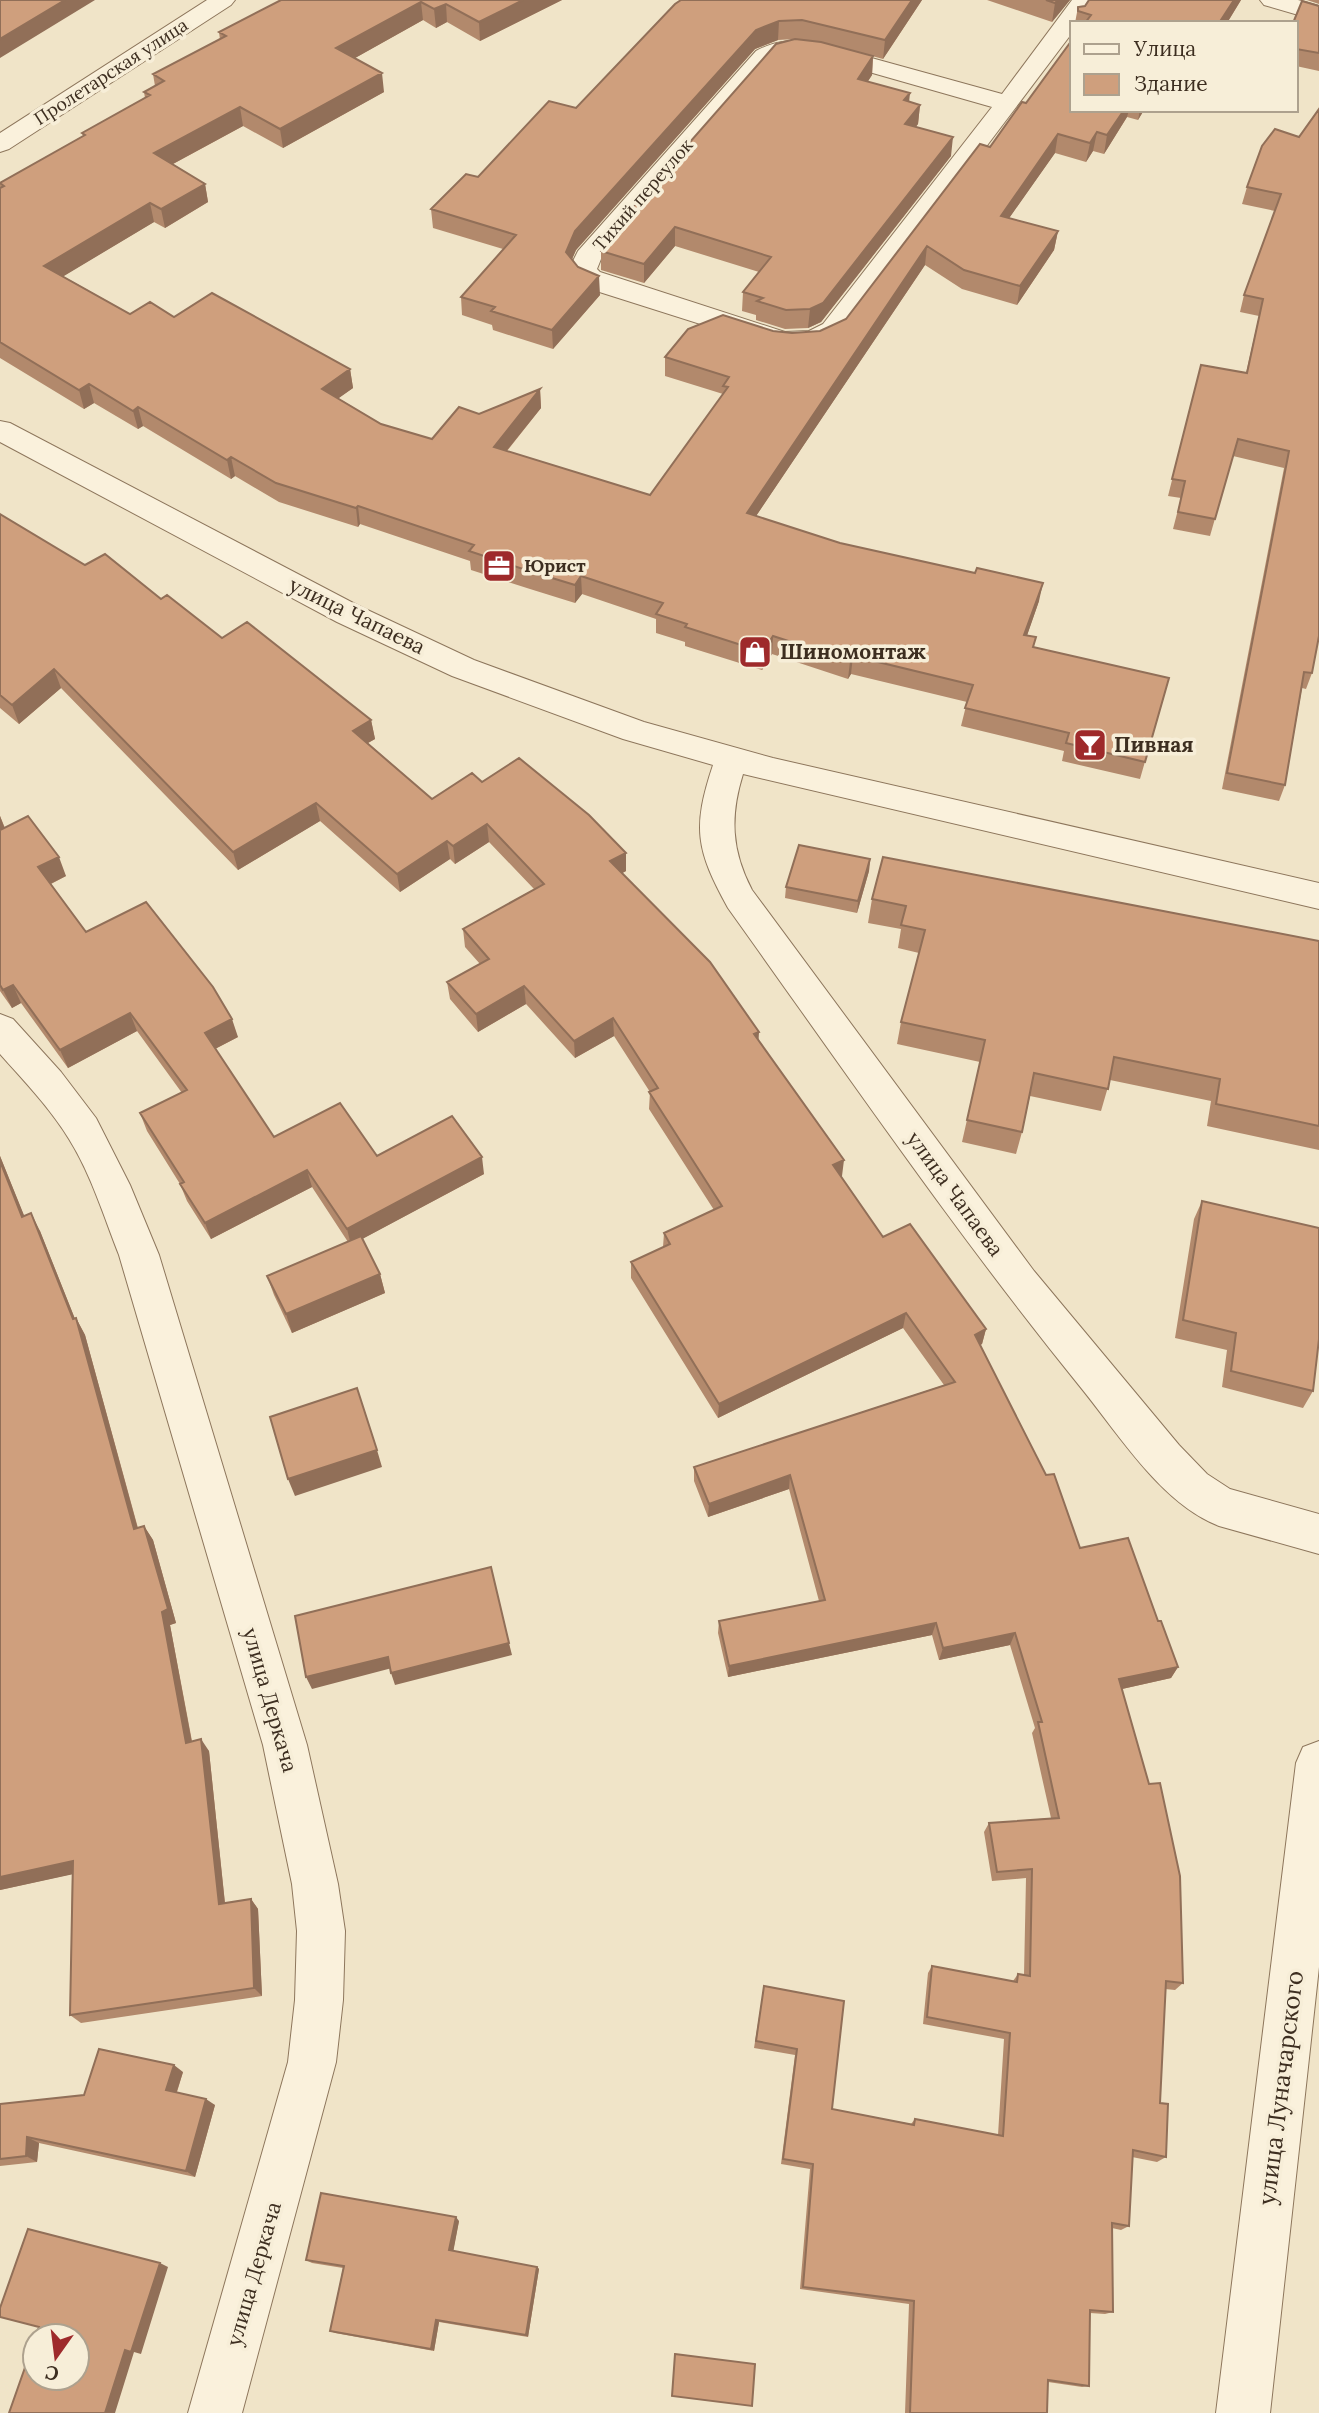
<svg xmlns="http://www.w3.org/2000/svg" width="1319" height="2413" font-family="Lora,serif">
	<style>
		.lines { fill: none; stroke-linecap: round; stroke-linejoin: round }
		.minor-casing { stroke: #8d765c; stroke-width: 2 }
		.minor { fill: #faf1dc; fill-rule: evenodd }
		.wall { fill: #b2896c }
		.shaded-wall { fill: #916f58 }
		.building { fill: #cf9f7d; stroke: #916f58; stroke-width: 2 }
		.labels { text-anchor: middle; stroke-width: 7; stroke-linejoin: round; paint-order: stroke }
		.far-street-label { font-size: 18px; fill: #3d2e20; stroke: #f7eed8 }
		.far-poi-label { font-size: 18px; font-weight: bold; fill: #3d2e20; stroke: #f7eed8; text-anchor: start }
		.street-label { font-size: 21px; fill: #3d2e20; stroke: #f7eed8 }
		.poi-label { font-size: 21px; font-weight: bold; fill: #3d2e20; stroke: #f7eed8; text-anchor: start }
		.near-street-label { font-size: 24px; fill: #3d2e20; stroke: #f7eed8 }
	</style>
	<rect width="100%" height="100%" fill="#f0e4c8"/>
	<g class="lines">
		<defs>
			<path id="minor" d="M207 0H235L231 5 9 149 0 152V133Z
				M1072 0H1096L1080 23H1072V33L843 336C823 349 796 353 773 347L590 289 580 284 569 269 578 251 756 51C776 40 795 39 817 43L1002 94ZM794 55 820 58 992 107 823 324 809 331 785 332 600 272 597 269 601 259 774 61Z
				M1260 0H1298L1319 6V21L1264 5Z
				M0 421 10 423 359 606 474 660 644 722 773 758 1319 883V909L743 774C730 816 731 850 752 890L1034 1271 1179 1445 1207 1474 1230 1489 1319 1514V1554L1219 1526C1162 1504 1120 1436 1082 1389 957 1235 844 1070 728 908 696 850 692 828 713 765L623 739 452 676 337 622 0 442Z
				M0 1014 13 1019 61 1072 96 1118 130 1185 159 1255 307 1745 338 1884 345 1931 343 2000 336 2062 242 2413H188L288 2062 295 2000 297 1931 292 1884 263 1745 119 1255C104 1217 91 1174 69 1139 50 1108 24 1081 0 1054Z
				M1319 1741V1967L1270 2413H1216L1296 1763 1303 1747Z"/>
		</defs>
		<use href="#minor" class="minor-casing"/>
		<use href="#minor" class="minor"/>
	</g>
	<path class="wall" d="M281 0H562L480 41 447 22 436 28 423 20 355 58 384 92 283 148 243 126 173 164 205 184 208 202 165 228 154 222 63 276 130 314 174 317 350 369 353 388 338 398 381 424 432 439 479 414 540 389 541 408 507 451 650 495 723 394 665 376V357L773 331 792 333 820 331 846 319 990 147 1072 110H1144L1138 120 1127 117 1104 154 1093 151 1086 162 1055 153 1009 218 1058 231 1054 250 1017 305 962 289 925 265 756 516 840 543 1039 601 1027 635 1034 647 1169 678 1140 779 1062 761 1064 751 961 726 967 702 851 674 848 679 772 654 762 670 685 646V642L656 633V619L582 594 575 603 530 589 471 570 470 561 360 524 358 527 279 502 235 476 231 479 143 426 138 429 94 403 84 409 0 358V183L83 136 82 133 145 98 144 92 155 86 153 74 220 40 219 32Z
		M681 0H922L883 59 865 54 873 56 872 75 868 81 909 102 920 105 918 124 915 127 951 156 821 322 808 328 785 329 756 320V315L742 311 743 292 759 272 675 246 644 283 601 270V251L795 39 778 40 755 49 576 250 572 259 600 295 553 349 493 330 492 325 462 315 461 297 503 249 433 228 431 209 576 108Z
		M987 0H1070L1052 22Z
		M1241 0 1227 23H1075L1078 7Z
		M1307 0H1319V4Z
		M1319 6V71L1296 66V23Z
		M1299 137 1312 673 1306 689 1302 688 1285 785 1279 801 1222 789 1284 468 1233 456 1210 536 1173 529 1181 498 1168 496 1201 365 1246 373 1259 316 1240 312 1244 295 1275 211 1242 204 1247 187Z
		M0 514 85 565 161 599 222 638 371 720 375 739 368 743 432 799 482 782 626 853V871L622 873 759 1041 841 1176 883 1237 986 1329 982 1344 980 1345 1080 1548 1158 1621 1178 1667 1171 1678 1122 1689 1183 1983 1175 1990 1165 1989 1160 2103 1166 2157 1157 2162 1132 2157 1129 2226 1121 2230 1112 2228 1113 2312 1105 2314 1090 2313 1089 2386 1082 2387 1048 2382 1047 2413H905L909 2304 800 2289 810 2169 781 2164 795 2055 754 2048 764 1986 832 2109 911 2124 915 2119 998 2135 1004 2039 923 2024 928 1973 932 1966 1013 1981 1018 1974 1024 1975 1026 1878 992 1881 984 1832 989 1823 1051 1818 1032 1733 1035 1728 1010 1645 939 1660 932 1635 728 1677 718 1633 719 1621 819 1601 789 1489 708 1517 694 1481V1467L944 1385 903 1328 718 1418 631 1278V1262L663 1247 664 1233 714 1210 649 1109 650 1092 614 1036 575 1058 526 1004 478 1032 450 999 447 982 480 964 465 947 463 929 534 889 489 842 455 864 450 859 400 892 320 821 238 870 61 688 19 724 0 708Z
		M0 816 5 828 66 876 51 884 86 932 238 1037 215 1049 274 1137 484 1174 362 1239 380 1274 385 1293 292 1333 274 1295 267 1276 348 1242 312 1187 211 1239 187 1201 180 1184 147 1131 140 1113 182 1093 137 1031 68 1068 21 1003 12 1008 0 991Z
		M870 859 869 871 857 913 785 898 786 887Z
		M872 899 1319 941V1150L1207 1126 1211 1101 1110 1080 1101 1111 1030 1096 1022 1132 1016 1154 962 1142 980 1062 897 1044 901 1022 919 953 898 948 901 929 868 923Z
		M0 1156 24 1216 40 1231 75 1319 76 1318 85 1335 138 1528 144 1526 153 1540 176 1623 170 1625 192 1741 209 1751 225 1903 251 1899 258 1909 262 1996 81 2023 70 2015 72 1874 0 1890Z
		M1202 1201 1313 1391 1303 1408 1222 1387 1227 1350 1175 1338 1194 1219Z
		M183 2072 177 2092 215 2105 195 2177 39 2143 37 2162 0 2166V2104L84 2095Z
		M459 2221 453 2251 537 2267 539 2269 528 2337 439 2322 434 2351 335 2333 330 2331 343 2268 312 2263 306 2260Z"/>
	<path class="shaded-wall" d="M65 0H95L0 58V39Z
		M523 0H562L480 41 479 22Z
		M912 0H922L883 59 885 40Z
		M1058 0H1070L1052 22 1055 3Z
		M1234 0H1241L1227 23H1219Z
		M421 2 423 20 339 67 336 48Z
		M446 4 447 22 436 28 434 9Z
		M779 21 778 40 755 49 576 250 567 271 566 252 575 231 756 30Z
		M873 56 872 75 857 98 858 79Z
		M382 73 384 92 283 148 280 129Z
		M910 93 908 112 904 100Z
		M920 105 918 124 903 143 905 124Z
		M240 107 243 126 158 172 154 153Z
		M1124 110H1129L1127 117 1104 154 1107 135Z
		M1140 110H1144L1138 120Z
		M1097 132 1093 151 1086 162 1090 143Z
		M1058 134 1055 153 998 234 1001 216Z
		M953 137 951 156 821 322 808 328 810 309Z
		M205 184 208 202 165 228 161 209Z
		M150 203 154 222 49 285 44 266Z
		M675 227V246L644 283V264Z
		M1058 231 1054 250 1017 305 1020 286Z
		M927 246 925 265 746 531 747 513Z
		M599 276 600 295 553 349 552 330Z
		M350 369 353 388 325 408 322 389Z
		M89 384 94 403 84 409 79 390Z
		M540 389 541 408 495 465 494 447Z
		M138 407 143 426 138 429 133 411Z
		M231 457 235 476 231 479 227 460Z
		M358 506 360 524 358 527 356 508Z
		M581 576 582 594 575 603V585Z
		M1043 583 1039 601 1021 653 1024 635Z
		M773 636 772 654 762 670 763 652Z
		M853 656 851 674 848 679 850 661Z
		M54 669 61 688 19 724 12 705Z
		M371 720 375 739 357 749 353 731Z
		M316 803 320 821 238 870 233 852Z
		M0 816 6 832 0 835Z
		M487 824 489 842 455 864 453 846Z
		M447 841 450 859 400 892 397 874Z
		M626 853V871L610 880V861Z
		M59 857 66 876 46 886 38 867Z
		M870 859 869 871 857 913 858 901Z
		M13 985 21 1003 12 1008 3 990Z
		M524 986 526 1004 478 1032 476 1014Z
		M130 1013 137 1031 68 1068 60 1050Z
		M613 1018 614 1036 575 1058 574 1041Z
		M232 1019 238 1037 211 1051 205 1033Z
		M759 1032 758 1049 754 1034Z
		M0 1156 32 1235 22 1217 0 1161Z
		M482 1157 484 1174 351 1245 347 1229Z
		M844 1160 842 1176 831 1181 833 1165Z
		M307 1170 312 1187 211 1239 205 1223Z
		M31 1213 40 1231 79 1329 76 1318 85 1335 142 1544 134 1529 73 1319Z
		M380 1274 385 1293 292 1333 286 1314Z
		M906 1313 903 1328 718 1418 719 1404Z
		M986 1329 982 1344 971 1350 975 1335Z
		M377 1450 382 1467 295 1496 288 1479Z
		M790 1475 789 1489 708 1517 709 1504Z
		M144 1526 153 1540 176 1623 170 1625 194 1754 186 1743Z
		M936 1623 932 1635 728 1677 729 1666Z
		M1015 1633 1010 1645 939 1660 943 1648Z
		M509 1643 512 1655 395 1685 391 1673Z
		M388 1657 392 1668 312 1689 306 1677Z
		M1178 1667 1171 1678 1113 1691 1119 1679Z
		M201 1739 209 1751 226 1914 219 1904Z
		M73 1861 83 1872 0 1890V1877Z
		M251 1899 258 1909 262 1996 254 1988Z
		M174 2065 183 2072 175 2097 166 2090Z
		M206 2099 215 2105 195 2177 186 2171Z
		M27 2137 39 2143 37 2162 26 2156Z
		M456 2217 459 2221 453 2253 449 2250Z
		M160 2263 168 2267 141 2354 134 2352 115 2413H105L125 2350Z
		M537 2267 539 2269 528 2337 526 2335Z
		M436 2320 439 2322 434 2351 431 2349Z"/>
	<path class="building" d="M0 0H65L0 39Z
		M281 0H523L479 22 446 4 434 9 421 2 336 48 382 73 280 129 240 107 154 153 205 184 161 209 150 203 44 266 130 314 150 302 174 317 212 293 350 369 322 389 381 424 432 439 459 407 479 414 540 389 494 447 650 495 728 387 723 386 729 377 665 357 688 329 723 315 773 331 792 333 820 331 846 319 980 144 990 147 1022 102 1026 103 1072 40V110H1124L1107 135 1097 132 1090 143 1058 134 1001 216 1058 231 1020 286 964 270 927 246 747 513 840 543 975 573 977 568 1043 583 1024 635 1036 637 1033 647 1169 678 1145 762 1066 743 1069 733 965 708 973 685 853 656 850 661 773 636 763 652 685 627 687 624 656 614 663 603 581 576 575 585 529 571 469 551 474 545 358 506 356 508 276 483 231 457 227 460 138 407 133 411 89 384 79 390 0 342V188L4 186 0 183 85 135 82 133 150 95 144 92 164 81 153 74 226 36 219 32Z
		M681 0H912L885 40 802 20 779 21 756 30 575 231 566 252 578 267 599 276 552 330 491 311 495 307 461 297 516 235 431 209 466 174 478 177 549 101 576 108 675 4Z
		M1046 0H1058L1055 3Z
		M1089 0H1234L1219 23H1085L1091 15 1078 11V7L1085 6Z
		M1302 1 1319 6V53L1296 49V23H1293Z
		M795 39 821 42 873 56 858 79 910 93 904 100 920 105 905 124 953 137 823 303 810 309 786 310 757 301 763 298 743 292 771 257 675 227 644 264 601 251 603 241 776 44Z
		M1319 109V636L1312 673 1304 672 1285 785 1227 773 1289 451 1238 439 1215 519 1178 512 1185 481 1172 479 1201 365 1247 373 1263 299 1244 295 1281 194 1247 187 1262 146 1275 129 1299 137Z
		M0 514 85 565 105 554 161 599 167 595 222 638 247 622 371 720 353 731 432 799 472 773 482 782 519 758 589 815 626 853 610 861 710 962 759 1032 754 1034 844 1160 833 1165 883 1237 910 1224 986 1329 975 1335 1046 1475 1054 1474 1080 1548 1128 1538 1158 1621H1161L1178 1667 1119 1679 1149 1784 1160 1783 1180 1876 1183 1983 1166 1981 1160 2103 1168 2104 1166 2157 1133 2150 1129 2226 1112 2223 1113 2312 1090 2310 1089 2386 1048 2380 1047 2413H910L914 2301 803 2287 813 2164 783 2159 797 2049 756 2041 764 1986 844 2001 832 2109 914 2125 915 2119 1003 2136 1010 2033 927 2017 932 1966 1017 1982 1018 1974 1030 1976 1032 1869 997 1872 989 1823 1059 1818 1038 1722H1042L1015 1633 943 1648 936 1623 729 1666 719 1621 825 1600 790 1475 709 1504 694 1467 955 1382 906 1313 719 1404 631 1262 670 1244 664 1233 722 1206 649 1092 658 1088 613 1018 574 1041 524 986 476 1014 447 982 489 959 463 929 544 884 487 824 453 846 447 841 397 874 316 803 233 852 54 669 12 705 0 695Z
		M28 816 59 857 38 867 86 932 146 902 213 987 232 1019 205 1033 274 1137 340 1103 377 1156 452 1116 482 1157 347 1229 307 1170 205 1223 180 1184 184 1182 140 1113 187 1090 130 1013 60 1050 13 985 3 990 0 985V830Z
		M799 845 870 859 858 901 786 887Z
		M883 857 1319 941V1126L1216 1104 1220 1079 1114 1057 1108 1089 1034 1073 1022 1132 967 1120 985 1040 901 1022 925 930 901 925 906 906 872 899Z
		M0 1161 22 1217 31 1213 73 1319 76 1318 134 1529 144 1526 168 1609 162 1612 186 1743 201 1739 219 1904 251 1899 254 1988 70 2015 73 1861 0 1877Z
		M1202 1201 1319 1228V1339L1313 1391 1231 1371 1236 1333 1183 1320Z
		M361 1236 380 1274 286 1314 267 1276Z
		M357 1388 377 1450 288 1479 270 1417Z
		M491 1567 509 1643 391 1673 388 1657 306 1677 295 1616Z
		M99 2049 174 2065 166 2090 206 2099 186 2171 27 2137 26 2156 0 2159V2104L84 2095Z
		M321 2193 456 2217 449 2250 537 2267 526 2335 436 2320 431 2349 330 2331 344 2266 306 2260Z
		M28 2229 160 2263 131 2352 125 2350 105 2413H9L35 2339V2378H77V2336H36L39 2327 0 2317V2308Z
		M675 2354 755 2364 752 2406 672 2396Z"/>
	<defs>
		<symbol id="office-square" viewBox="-11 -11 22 22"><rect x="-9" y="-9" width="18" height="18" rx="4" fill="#9e2a2b" stroke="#f7eed8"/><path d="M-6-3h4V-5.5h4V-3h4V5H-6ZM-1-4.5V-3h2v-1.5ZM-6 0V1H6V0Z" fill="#fff"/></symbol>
		<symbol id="shop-square" viewBox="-11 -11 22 22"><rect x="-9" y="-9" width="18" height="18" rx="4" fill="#9e2a2b" stroke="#f7eed8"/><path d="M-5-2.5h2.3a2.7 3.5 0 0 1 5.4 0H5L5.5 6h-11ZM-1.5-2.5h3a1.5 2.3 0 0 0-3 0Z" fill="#fff"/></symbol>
		<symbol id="bar-square" viewBox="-11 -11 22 22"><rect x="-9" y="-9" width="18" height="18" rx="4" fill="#9e2a2b" stroke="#f7eed8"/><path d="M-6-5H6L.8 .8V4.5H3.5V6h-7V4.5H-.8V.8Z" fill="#fff"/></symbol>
	</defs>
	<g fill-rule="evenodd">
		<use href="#office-square" x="480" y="547" width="38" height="38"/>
		<use href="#shop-square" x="736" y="633" width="38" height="38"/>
		<use href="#bar-square" x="1071" y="726" width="38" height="38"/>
	</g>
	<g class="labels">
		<g class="far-street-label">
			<text transform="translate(111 72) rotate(-33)" y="6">Пролетарская улица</text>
			<text transform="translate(643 195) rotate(-49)" y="6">Тихий переулок</text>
		</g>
		<g class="far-poi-label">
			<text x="524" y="572">Юрист</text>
		</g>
		<g class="street-label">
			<text transform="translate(357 616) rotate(26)" y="7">улица Чапаева</text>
			<text transform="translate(955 1194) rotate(54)" y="7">улица Чапаева</text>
			<text transform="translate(270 1700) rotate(74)" y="7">улица Деркача</text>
			<text transform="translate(254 2274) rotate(-74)" y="7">улица Деркача</text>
		</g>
		<g class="poi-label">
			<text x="780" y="659">Шиномонтаж</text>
			<text x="1114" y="752">Пивная</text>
		</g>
		<g class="near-street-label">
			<text transform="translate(1281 2088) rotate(-83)" y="8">улица Луначарского</text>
		</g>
	</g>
	<rect x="1070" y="21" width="228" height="91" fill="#f7eed8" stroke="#ada18e" stroke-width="2"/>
	<rect x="1084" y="44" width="35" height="10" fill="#faf1dc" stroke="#ada18e" stroke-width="2"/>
	<text x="1134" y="56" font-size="21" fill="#3d2e20">Улица</text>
	<rect x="1084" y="74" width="35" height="21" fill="#cf9f7d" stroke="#ada18e" stroke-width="2"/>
	<text x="1134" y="91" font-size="21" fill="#3d2e20">Здание</text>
	<g transform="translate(56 2357) rotate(194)"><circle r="33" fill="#f7eed8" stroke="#ada18e" stroke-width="2"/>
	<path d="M0-5L12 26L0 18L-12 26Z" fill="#9e2a2b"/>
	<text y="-10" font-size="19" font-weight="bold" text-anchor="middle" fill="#3d2e20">С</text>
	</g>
</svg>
